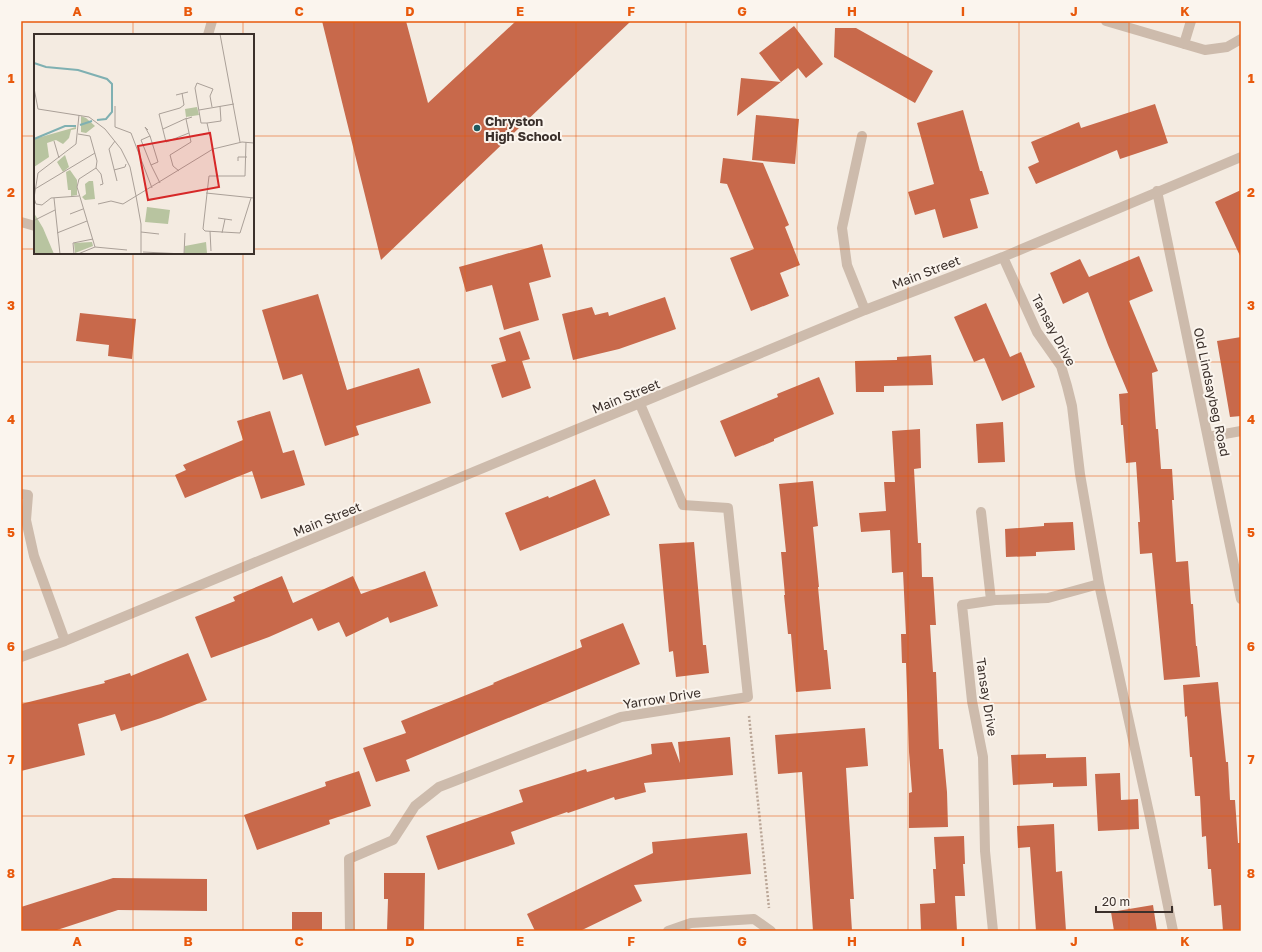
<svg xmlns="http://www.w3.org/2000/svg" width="1262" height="952" font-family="'Golos Text',sans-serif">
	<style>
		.building { fill: #c8694b }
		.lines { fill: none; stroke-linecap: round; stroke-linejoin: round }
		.path { stroke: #b9a596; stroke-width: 2.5; stroke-dasharray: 2 2; stroke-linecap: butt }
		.minor { stroke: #cdbbac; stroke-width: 10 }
		.grid { fill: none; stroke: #e8590c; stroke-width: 1; stroke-opacity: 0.55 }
		.poi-dot { fill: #1f5a5e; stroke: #fbf5ee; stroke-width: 1.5 }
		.labels { text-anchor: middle; stroke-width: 4; stroke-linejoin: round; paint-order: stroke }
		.poi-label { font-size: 13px; font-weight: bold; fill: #3b302b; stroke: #fbf5ee; text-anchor: start }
		.street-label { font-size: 13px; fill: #3b302b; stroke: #fbf5ee }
		.inset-river { fill: none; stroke: #7fb0b2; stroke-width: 2 }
		.inset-road { fill: none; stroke: #aaa098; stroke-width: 1 }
		.view { fill: #d62828; fill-opacity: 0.15; stroke: #d62828; stroke-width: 2 }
		.inset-edge { fill: none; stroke: #3b302b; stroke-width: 2 }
		.neatline { fill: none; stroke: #e8590c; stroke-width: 1.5 }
		.grid-label { font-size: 13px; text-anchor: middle; font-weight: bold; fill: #e8590c }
	</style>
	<rect width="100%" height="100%" fill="#f4ebe1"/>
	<path class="building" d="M322 21H406L428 103 516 21H631L381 260Z
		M794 26 823 64 806 78 798 68 781 82 759 53Z
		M835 28H856L933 71 915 103 834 57Z
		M741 78 781 82 737 116Z
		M1155 104 1168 143 1120 159 1117 150 1036 184 1028 167 1039 162 1031 142 1079 122 1081 128Z
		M963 110 980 171H982L989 194 970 199 978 228 943 238 935 209 915 215 908 192 934 184 917 123Z
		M756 115 799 119 795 164 752 160Z
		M723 158 763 163 789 225 785 227 800 265 780 273 789 296 751 311 730 258 754 249 727 184 720 183Z
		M1241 190V258L1215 202Z
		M542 244 551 277 529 283 539 320 504 330 492 285 466 292 459 267Z
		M1139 256 1153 291 1129 301 1158 371 1152 373 1156 429H1158L1161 469H1172L1174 500H1172L1176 562 1188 561 1191 604H1193L1196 646H1197L1200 677 1164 680 1152 553 1140 554 1138 522H1140L1136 462 1126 463 1123 425H1121L1119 394 1128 393 1108 345 1088 292 1063 304 1050 273 1080 259 1089 277Z
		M318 294 347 390 419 368 431 403 356 426 359 435 325 446 302 374 283 380 262 310Z
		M665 297 676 329 619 349 573 360 562 314 592 307 595 315 608 312 609 316Z
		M986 303 1010 357 1021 352 1035 387 1002 401 984 358 974 362 954 317Z
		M80 313 136 319 132 359 108 356 109 345 76 341Z
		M520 331 530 359 522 361 531 388 502 398 491 365 506 361 499 338Z
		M1241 337V416L1230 417 1217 341Z
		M931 355 933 385 884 386V392H856L855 361 897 360V357Z
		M819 377 834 414 774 439V441L735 457 720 421 778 397 777 394Z
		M270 411 283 453 294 450 305 485 261 499 252 471 185 498 175 475 186 470 183 465 243 440 237 421Z
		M1003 422 1005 462 978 463 976 424Z
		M920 429 921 468 914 469 918 543H921L922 577H933L936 625H930L933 672H936L939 749H943L947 792 948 827 909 828V793L912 792 909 752 906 663H902L901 634H906L903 572 892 573 890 530 861 532 859 513 886 511 884 482H895L892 431Z
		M595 479 610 515 520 551 505 513 548 496 549 498Z
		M813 481 818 526 813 527 819 587H818L824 650H827L831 689 796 692 791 634H788L784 595H785L781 552H786L779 484Z
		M1073 522 1075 550 1036 552V556L1006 557 1005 529 1044 526V523Z
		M694 542 703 645H706L709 673 676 677 673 651 669 652 659 544Z
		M425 571 438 606 390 623 388 617 346 637 339 622 318 631 312 618 269 637 211 658 195 617 235 601 233 597 282 576 293 603 353 576 361 594Z
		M623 623 640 664 406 760 410 771 376 782 363 748 406 733 401 721 494 684 493 683 582 647 580 640Z
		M188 653 207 700 161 718 121 731 115 714 78 724 85 755 21 771V704L105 683 104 681 130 673 131 676Z
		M1218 682 1226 762H1228L1230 800H1235L1238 843H1241V931H1223L1221 905 1214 906 1211 869H1208L1206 836 1202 837 1200 796H1195L1192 757H1190L1187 716 1185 717 1183 685Z
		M865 728 868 766 846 768 854 899H850L852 931H813L802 772 778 774 775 735Z
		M730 737 733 775 644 783 646 792 615 800 614 797 568 813 567 812 511 832 515 844 438 870 426 836 523 802 519 790 586 769 587 772 652 754 651 744 672 742 680 763 678 742Z
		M1046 754V758L1086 757 1087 786 1053 787V783L1013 785 1011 755Z
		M359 771 371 806 329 820 330 824 257 850 244 815 326 786 325 782Z
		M1120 773 1121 800 1138 799 1139 829 1098 831 1095 774Z
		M1054 824 1056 872 1062 871 1066 931H1036L1030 847 1018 848 1017 826Z
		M747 833 751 874 634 885 642 901 580 931H535L527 914 653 853 652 842Z
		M964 836 965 864H963L965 896H955L957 931H921L920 904 935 903 933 869H936L934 837Z
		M384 873H425L424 931H387L388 899H384Z
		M113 878 207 879V911L118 910 54 931H21V907Z
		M1153 905 1157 931H1114L1111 912Z
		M292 912H322V931H292Z"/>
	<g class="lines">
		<path class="path" d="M749 716 769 908"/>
		<path class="minor" d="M1106 21 1205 50 1227 47 1241 39
			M208 35 212 21
			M1184 44 1191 21
			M862 136 842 228 847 265 865 310
			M1157 191 1241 599
			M21 222 35 226
			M1208 437 1241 431
			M21 494 28 495 26 520 34 556 65 641
			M981 512 991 600
			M1099 584 1151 822 1173 931
			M21 657 65 641 865 310 1003 257 1241 157
			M350 931 349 859 393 840 415 806 439 787 621 717 748 697 728 508 683 505 640 404
			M668 931 691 923 754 919 771 931
			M993 931 985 851 983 757 972 701 962 605 995 600 1048 598 1099 584 1080 474 1072 406 1067 386 1061 366 1037 332 1003 257"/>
	</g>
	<path class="grid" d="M133 21V35M243 21V35M354 21V931M465 21V931M576 21V931M686 21V931M797 21V931M908 21V931M1019 21V931M1129 21V931M21 136H35M253 136H1241M21 249H35M253 249H1241M133 253V931M243 253V931M21 362H1241M21 476H1241M21 590H1241M21 703H1241M21 816H1241"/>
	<circle class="poi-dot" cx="477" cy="128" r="4"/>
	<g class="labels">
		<g class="poi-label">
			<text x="485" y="126">Chryston<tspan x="485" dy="15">High School</tspan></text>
		</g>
		<g class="street-label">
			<text transform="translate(926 272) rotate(-21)" y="5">Main Street</text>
			<text transform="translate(1054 330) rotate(62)" y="5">Tansay Drive</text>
			<text transform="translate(1212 392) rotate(78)" y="5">Old Lindsaybeg Road</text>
			<text transform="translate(626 396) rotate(-22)" y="5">Main Street</text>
			<text transform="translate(327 519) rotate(-22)" y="5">Main Street</text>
			<text transform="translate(987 697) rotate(81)" y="5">Tansay Drive</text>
			<text transform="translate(662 698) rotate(-9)" y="5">Yarrow Drive</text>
		</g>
	</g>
	<g transform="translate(34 34)">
		<rect width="220" height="220" fill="#f4ebe1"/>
		<path d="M163 73 165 81 152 83 151 75ZM47 82 52 84 61 92 52 99 47 98ZM42 93V95L37 96 35 104 29 110 22 106 13 109 15 123 0 133V105ZM31 121 35 133 29 138 23 128ZM36 136 43 146V161L37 162V156H34L32 138ZM55 147H59L61 165 51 166 48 163 52 160 51 150ZM113 173 136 176 134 190 111 188ZM0 179 9 194 20 220H0ZM58 208 59 212 41 219 40 209ZM172 208 173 219 150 220 151 212Z" fill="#b8c4a0"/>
		<path class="inset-river" d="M0 29 12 33 44 36 73 45 78 50V78L72 85 63 86M46 91 58 87M0 105 31 92H42"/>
		<path class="inset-road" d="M186 0 206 108M0 54 4 75 55 83 71 95 87 115 96 133 102 162 107 190V220M142 61 154 58M81 72V93L97 99 118 154M146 74 125 80 132 108 155 99M146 74 150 71 148 59M165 76 200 70M45 81 42 110 4 139 0 164 2 170 8 171 17 164 45 162M173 89H167L161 54 163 49 179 55 176 62 178 73M129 95 153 84M114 96 111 93 116 102M44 100 56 102 63 127 62 134 45 145 43 153 61 213M176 102 173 89 187 87 186 72M20 107 25 124M81 107 75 115 83 147M212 108 211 142H175L169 195 171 197 206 199 217 164M204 127V123H213M117 131 107 106 116 102 124 128 117 131 126 149M62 134 67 140 69 150 66 151M80 136 91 133 92 130M145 137 139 132 136 121 157 108 152 85 158 83M1 155 61 119M172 159 220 164M20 164 26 220M64 170 77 167 89 170 179 115 208 108 220 109M36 180 49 175M184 184 198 186M1 186 21 176M176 197 177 217M107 198 125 200M23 199 53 187M188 199 191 185M109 218 150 220M40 220 39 209 59 205M44 220 61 213 93 216M150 220 151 199"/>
		<path class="view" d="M176 99 185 153 114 166 104 112Z"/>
		<rect width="220" height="220" class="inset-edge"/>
	</g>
	<rect width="1262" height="952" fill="none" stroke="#fbf5ee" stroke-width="44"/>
	<path d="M1096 906v6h76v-6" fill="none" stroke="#3b302b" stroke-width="2"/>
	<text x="1102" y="906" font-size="12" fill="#3b302b" stroke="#fbf5ee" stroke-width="3" paint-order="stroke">20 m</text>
	<rect x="22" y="22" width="1218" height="908" class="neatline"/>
	<g class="grid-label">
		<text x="77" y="16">A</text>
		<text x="188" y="16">B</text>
		<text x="299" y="16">C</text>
		<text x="410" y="16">D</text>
		<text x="520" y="16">E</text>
		<text x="631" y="16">F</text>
		<text x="742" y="16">G</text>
		<text x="852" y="16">H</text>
		<text x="963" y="16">I</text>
		<text x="1074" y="16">J</text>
		<text x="1185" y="16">K</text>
		<text x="11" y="83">1</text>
		<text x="1251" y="83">1</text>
		<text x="11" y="197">2</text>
		<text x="1251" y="197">2</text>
		<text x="11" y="310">3</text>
		<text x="1251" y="310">3</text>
		<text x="11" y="424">4</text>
		<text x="1251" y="424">4</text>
		<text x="11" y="537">5</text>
		<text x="1251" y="537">5</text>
		<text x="11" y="651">6</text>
		<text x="1251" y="651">6</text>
		<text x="11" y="764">7</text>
		<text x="1251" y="764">7</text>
		<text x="11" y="878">8</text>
		<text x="1251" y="878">8</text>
		<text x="77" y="946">A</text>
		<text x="188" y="946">B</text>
		<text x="299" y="946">C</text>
		<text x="410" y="946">D</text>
		<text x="520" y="946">E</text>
		<text x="631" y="946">F</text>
		<text x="742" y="946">G</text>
		<text x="852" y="946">H</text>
		<text x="963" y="946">I</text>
		<text x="1074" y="946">J</text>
		<text x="1185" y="946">K</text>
	</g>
</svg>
